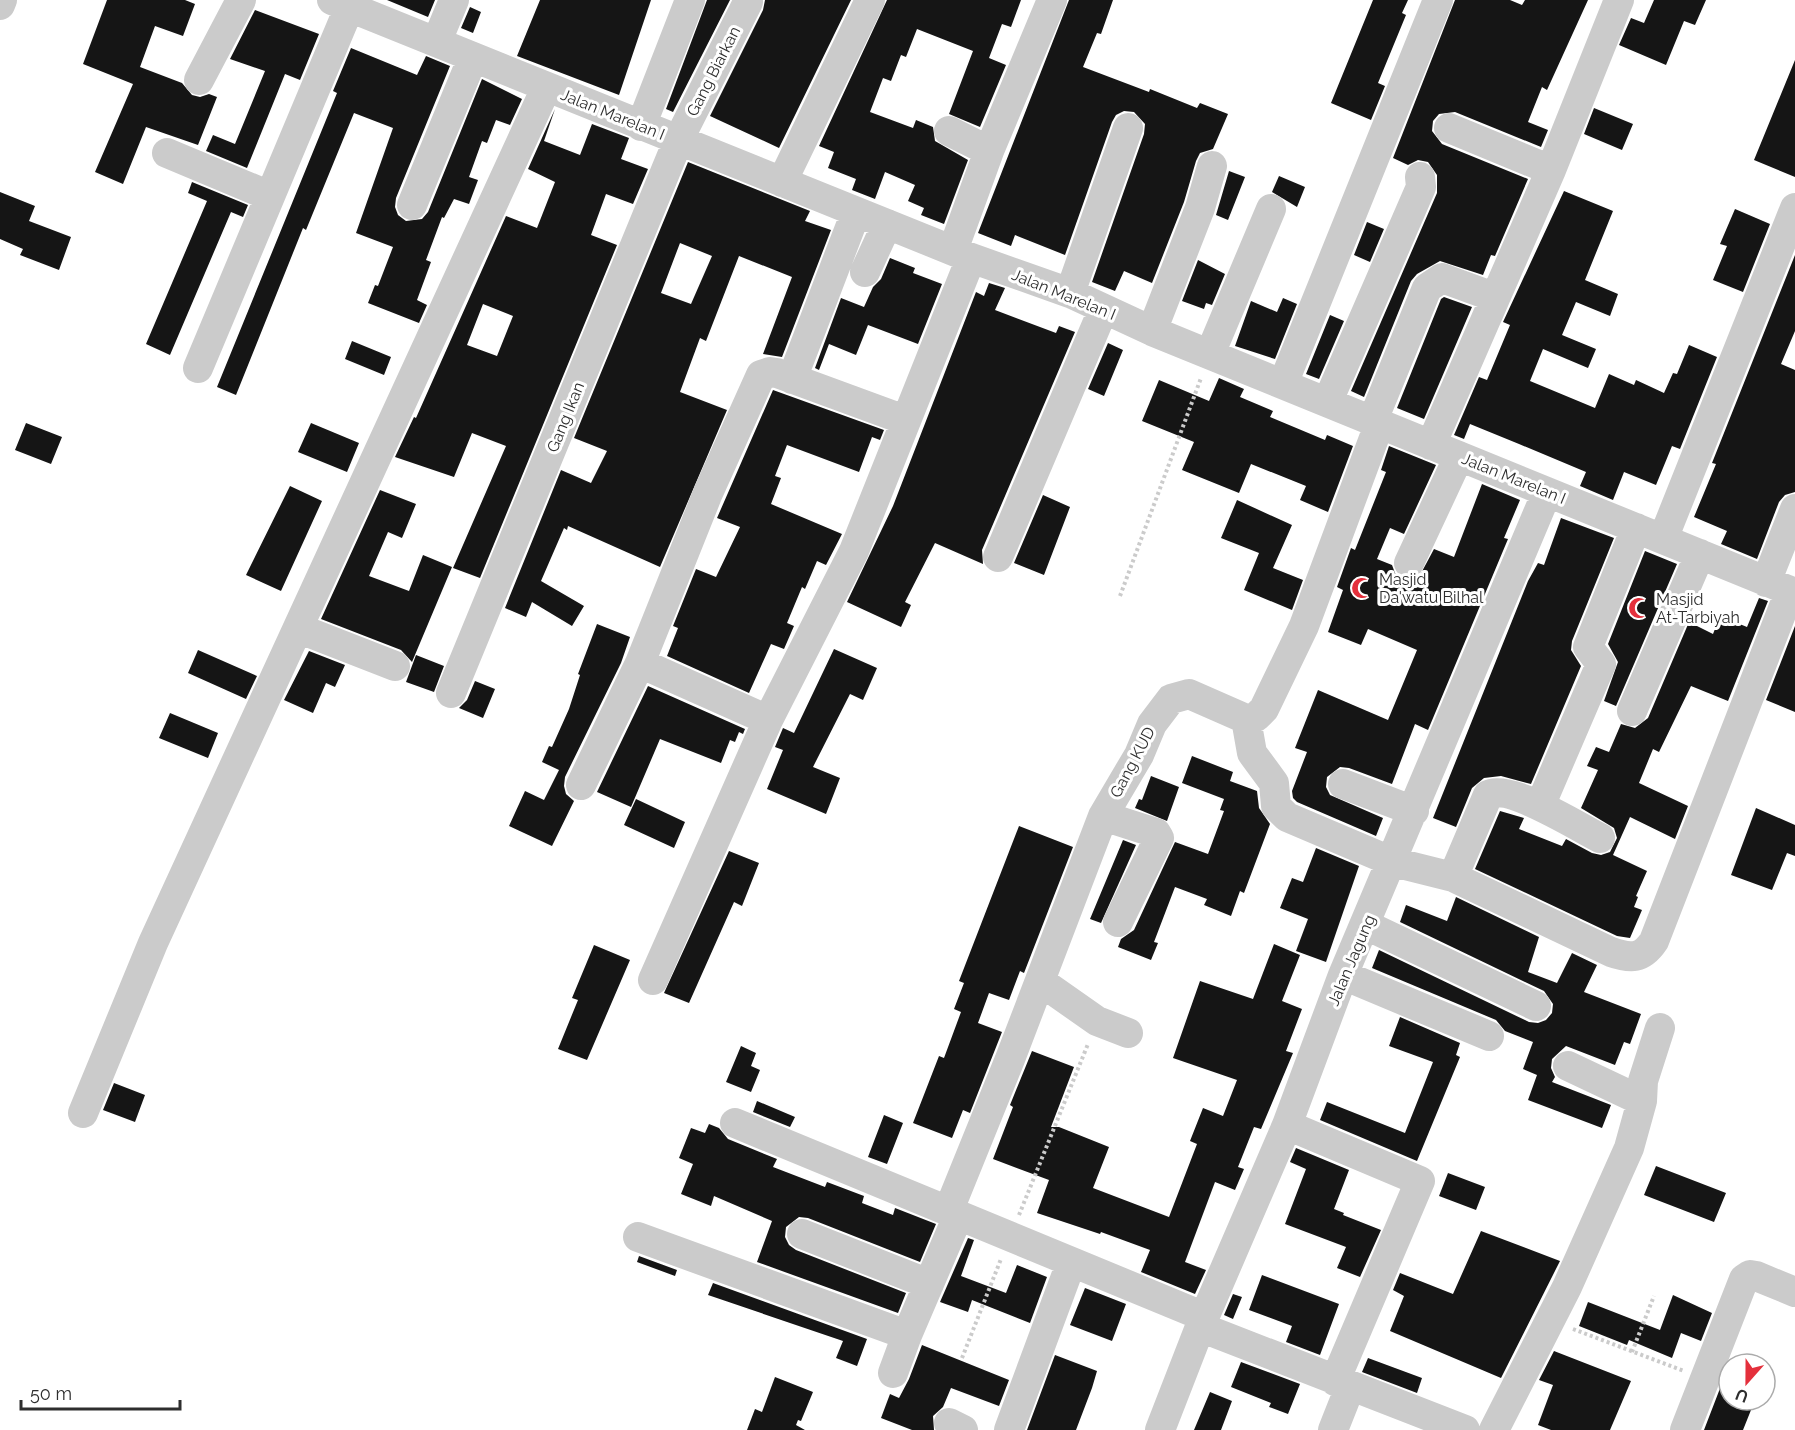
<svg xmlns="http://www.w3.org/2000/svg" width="1795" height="1430" font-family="Raleway,sans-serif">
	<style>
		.building { fill: #151515; fill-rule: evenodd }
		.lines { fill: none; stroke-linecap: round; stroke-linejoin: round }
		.path { stroke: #cbcbcb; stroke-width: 4; stroke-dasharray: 3 3; stroke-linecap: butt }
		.minor { stroke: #cbcbcb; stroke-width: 30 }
		.labels { text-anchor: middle; stroke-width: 6; stroke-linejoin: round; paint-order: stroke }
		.street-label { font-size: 16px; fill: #2e2e2e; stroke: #fff }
		.poi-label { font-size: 16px; fill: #2e2e2e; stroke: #fff; text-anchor: start }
	</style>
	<rect width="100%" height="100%" fill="#fff"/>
	<path class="building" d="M107 0H185L195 4 183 36 155 26 140 67 182 83 192 95 200 97 209 94 217 97 198 145 146 127 123 184 95 172 133 84 83 64Z
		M387 0H435L428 17Z
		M540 0H651L619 95 517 56Z
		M707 0H730L673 112 666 109Z
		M765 0H851L779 148 710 116 763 10Z
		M887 0H1021L1011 27 1002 24 989 58 1006 65 980 127 949 114 973 51 917 29 906 57 901 55 891 81 883 78 870 112 913 128 916 120 933 127 935 141 968 160 944 224 921 215 924 208 908 201 915 185 885 172 875 199 852 190 856 179 828 168 834 152 819 146Z
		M1069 0H1113L1101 34 1097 33 1083 67 1149 92 1150 89 1197 108 1200 103 1228 114 1213 149 1200 153 1196 161 1184 202 1152 283 1124 271 1115 291 1092 282 1144 134 1145 124 1134 112 1124 111 1116 115 1112 122 1065 255 1015 235 1011 246 978 233Z
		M1373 0H1408L1402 13 1406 15 1378 83 1385 86 1371 120 1331 103Z
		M1455 0H1510L1522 5 1525 0H1588L1547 90 1542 87 1528 122 1548 130 1541 147 1455 112 1439 114 1433 121 1432 131 1442 144 1528 179 1495 256 1491 255 1483 275 1440 261 1417 274 1411 281 1364 397 1351 391 1437 193V175L1428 162 1418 160 1408 165 1393 158Z
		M1654 0H1706L1695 25 1684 21 1666 65 1619 45 1631 18 1644 23Z
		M470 7 481 12 473 33 461 28Z
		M255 10 319 34 300 80 285 74 247 168 206 151 213 135 235 144 265 71 230 59Z
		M351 48 417 75 426 56 450 66 396 198 395 207 398 215 406 221 422 219 428 212 482 79 522 99 510 125 496 120 487 143 482 141 469 177 478 180 469 204 454 199 444 218 442 217 426 260 431 262 417 300 427 305 419 323 368 303 375 285 378 286 393 247 356 233 393 128 354 113 306 230 303 228 236 395 217 387 337 93 333 91Z
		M1795 60V177L1754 160Z
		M1594 108 1633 124 1622 150 1584 134Z
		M555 109 544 141 580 155 592 124 629 138 621 159 648 169 633 204 606 194 591 235 617 245 480 578 453 568 506 446 472 433 454 477 395 457 414 417 416 418 506 216 537 228 555 182 528 169ZM483 304 513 316 497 356 467 345Z
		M688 162 810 211 805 221 831 230 782 357 763 354 792 277 739 256 706 341 700 338 680 392 727 410 660 567 568 526 567 530 564 528 541 581 584 606 572 626 532 602 526 617 505 608 561 470 591 483 607 451 574 438ZM680 243 712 256 691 304 661 293Z
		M1229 171 1245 177 1228 220 1216 215Z
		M1279 176 1305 187 1297 207 1272 192Z
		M192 182 248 205 243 217 231 212 170 355 146 344 207 201 188 193Z
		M1564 191 1613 211 1585 280 1618 294 1610 316 1576 302 1562 335 1596 349 1588 368 1543 349 1530 381 1595 408 1609 374 1634 385 1636 380 1664 393 1673 373 1677 374 1689 345 1717 357 1680 449 1672 446 1656 485 1624 472 1613 500 1580 486 1586 472 1519 444 1470 424 1464 439 1454 435 1479 377 1487 380 1510 325 1503 322Z
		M0 192 35 206 29 221 71 237 59 270 20 255 23 249 0 239Z
		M1735 209 1770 224 1743 292 1713 280 1727 246 1720 244Z
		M1367 222 1384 229 1370 262 1354 255Z
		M1795 255V331L1781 364 1795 370V492L1785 495 1779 502 1757 559 1721 544 1727 531 1694 517 1716 464 1712 463Z
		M890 258 915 268 913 273 942 284 918 344 868 325 856 355 829 344 819 370 815 368 841 298 864 307 873 287 881 279Z
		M1198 260 1225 274 1212 305 1206 303 1204 309 1182 301Z
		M989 283 1005 288 995 310 1056 333 1059 326 1075 332 982 550 983 564 935 543 905 602 911 605 901 627 847 602 893 506 976 292 984 296Z
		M1444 297 1472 307 1424 419 1397 408 1441 299Z
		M1283 298 1297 304 1275 359 1235 346 1251 301 1277 312Z
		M1330 315 1344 321 1319 379 1306 374Z
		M352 341 391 357 384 375 345 359Z
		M1108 343 1123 350 1104 396 1088 389Z
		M1219 378 1244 389 1240 397 1273 411 1270 417 1325 440 1327 435 1353 446 1328 512 1300 500 1306 486 1251 464 1239 493 1182 470 1194 442 1142 421 1159 380 1209 401Z
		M773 390 884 430 880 440 872 437 859 472 787 445 775 476 781 478 771 504 842 534 826 565 817 561 805 589 802 587 787 623 794 626 784 649 771 644 749 693 667 656 678 628 673 626 696 569 716 577 740 527 717 518Z
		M26 423 62 437 51 464 15 450Z
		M311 423 359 443 347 472 298 452Z
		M1389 446 1436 465 1404 534 1390 528 1377 559 1392 565 1395 573 1402 579 1411 580 1419 577 1434 549 1454 557 1482 484 1520 500 1504 538 1508 539 1428 730 1415 724 1392 784 1349 768 1340 767 1327 777 1326 787 1330 795 1383 818 1376 836 1297 802 1293 798 1292 791 1307 752 1295 748 1318 690 1388 720 1417 650 1368 629 1361 645 1328 632 1343 590 1337 587 1351 548 1355 550 1386 472 1381 470Z
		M290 486 322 501 281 591 246 575Z
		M380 490 416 504 402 538 388 532 369 576 409 591 423 555 452 567 412 662 401 650 321 619Z
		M1043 495 1070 507 1044 575 1014 563Z
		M1237 500 1292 525 1273 568 1303 580 1292 610 1244 590 1259 553 1221 538Z
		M1561 518 1614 538 1572 641 1571 650 1581 666 1531 784 1501 776 1484 778 1472 788 1456 827 1433 818 1528 581 1538 563 1544 565Z
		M1645 551 1677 564 1616 706 1604 701 1618 662 1608 644Z
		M1759 598 1768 601 1728 701 1691 686 1659 752 1653 749 1639 783 1688 806 1675 839 1630 817 1613 855 1647 871 1636 896 1638 897 1634 907 1642 910 1630 938 1617 936 1475 869 1500 811 1524 818 1519 829 1562 846 1566 839 1592 853 1601 855 1610 852 1617 838 1614 828 1581 808 1598 770 1587 766 1596 747 1609 752 1621 724 1635 728 1648 718 1689 622 1713 634 1720 616 1747 627Z
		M597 624 630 637 621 663 565 777 564 786 566 794 574 801 552 846 509 826 525 791 544 800 559 770 542 762 549 746 552 747 569 709 580 675 578 674Z
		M1795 626V712L1766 700Z
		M834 649 877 668 863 700 850 694 813 767 840 778 826 814 767 789 783 750 775 747 783 728 794 733Z
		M198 650 257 676 246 699 188 673Z
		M309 651 345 665 335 687 326 683 313 713 284 700Z
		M416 655 444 666 434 692 406 682Z
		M475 681 495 689 483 718 459 708 467 700Z
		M648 686 745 729 743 734 739 732 735 742 730 740 721 763 660 739 631 807 597 792Z
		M170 713 218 733 208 758 159 738Z
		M1192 756 1233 772 1230 781 1257 791 1259 808 1270 824 1244 893 1240 891 1231 916 1204 905 1207 899 1175 887 1154 942 1158 943 1151 960 1118 947 1121 939 1134 930 1175 842 1208 854 1224 811 1220 810 1224 799 1182 783Z
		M1151 776 1179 787 1167 821 1135 808 1139 799 1142 800Z
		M636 799 685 822 674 848 624 825Z
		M1756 808 1795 825V856L1787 853 1772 890 1731 875Z
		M1019 826 1073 847 1024 973 1020 971 1009 1000 989 993 978 1023 1002 1032 970 1113 963 1110 952 1138 913 1123 939 1056 944 1058 961 1012 954 1009 964 983 959 981Z
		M1123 840 1136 845 1101 923 1090 919Z
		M1316 848 1359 866 1326 962 1296 951 1308 919 1280 908 1292 878 1303 882Z
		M729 851 759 863 742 906 734 902 689 1003 664 993Z
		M1456 897 1539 937 1528 972 1557 983 1572 953 1597 965 1584 992 1641 1014 1630 1044 1624 1042 1615 1065 1566 1046 1552 1059 1551 1068 1555 1077 1552 1082 1611 1105 1602 1128 1528 1100 1537 1075 1523 1069 1533 1042 1505 1031 1496 1020 1372 968 1379 950 1529 1022 1538 1023 1546 1020 1552 1013 1553 1004 1544 991 1400 922 1406 905 1447 921Z
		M1274 944 1300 955 1282 1001 1302 1009 1286 1051 1293 1053 1261 1129 1254 1127 1238 1167 1244 1169 1235 1190 1215 1182 1185 1262 1206 1270 1195 1294 1141 1272 1150 1250 1101 1232 1100 1234 1037 1213 1049 1180 993 1159 1013 1107 1010 1105 1032 1051 1074 1067 1051 1127H1059L1109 1147 1093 1188 1169 1217 1197 1144 1190 1141 1203 1108 1223 1116 1237 1080 1173 1058 1200 981 1253 999Z
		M594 945 630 960 587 1060 558 1049 578 1000 572 998Z
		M1400 1017 1460 1043 1456 1055 1460 1057 1417 1161 1320 1120 1327 1102 1405 1133 1433 1062 1389 1046Z
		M741 1046 756 1053 751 1066 760 1070 751 1092 726 1082Z
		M114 1083 145 1095 135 1122 103 1110Z
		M757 1101 795 1117 790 1127 753 1112Z
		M884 1115 903 1123 887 1164 868 1157Z
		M709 1124 719 1128 728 1139 777 1159 773 1167 825 1187 827 1182 864 1196 862 1203 893 1215 895 1208 936 1224 920 1262 808 1218 799 1217 786 1227 785 1237 789 1245 796 1250 906 1293 898 1313 757 1262 772 1221 714 1196 711 1206 681 1194 693 1164 679 1158 691 1128 705 1133Z
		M1296 1148 1349 1170 1334 1209 1344 1213 1343 1215 1381 1230 1360 1277 1337 1268 1346 1247 1285 1224 1306 1169 1290 1162Z
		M1656 1166 1726 1193 1714 1222 1644 1195Z
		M1448 1173 1485 1187 1476 1210 1439 1196Z
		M1481 1231 1560 1261 1501 1378 1390 1331 1404 1296 1393 1290 1400 1273 1453 1294Z
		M968 1238 974 1240 961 1276 1006 1293 1017 1265 1047 1277 1030 1323 972 1300 968 1312 940 1302Z
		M639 1256 677 1270 675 1276 637 1262Z
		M1262 1275 1339 1304 1320 1355 1286 1342 1292 1326 1249 1310Z
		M713 1283 867 1339 857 1366 836 1358 843 1341 708 1295Z
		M1085 1288 1126 1304 1112 1341 1070 1325Z
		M1233 1294 1242 1297 1233 1319 1224 1315Z
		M1673 1295 1712 1313 1701 1341 1681 1333 1672 1358 1629 1340 1627 1345 1579 1326 1588 1302 1660 1330Z
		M922 1345 1009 1380 999 1406 951 1388 943 1407 933 1416 934 1430H912L881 1418 890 1394 899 1398 909 1379Z
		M1554 1351 1631 1381 1610 1430H1551L1538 1425 1553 1385 1539 1380Z
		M1055 1355 1097 1371 1092 1388 1076 1430H1027Z
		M1368 1358 1422 1378 1417 1393 1362 1372Z
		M1241 1362 1300 1384 1288 1414 1269 1407 1271 1403 1231 1387Z
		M1729 1365V1400H1755L1743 1430H1704Z
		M775 1377 813 1392 801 1421 798 1420 796 1425 805 1430H747L755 1409 762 1412Z
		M1210 1392 1232 1401 1221 1430H1194Z"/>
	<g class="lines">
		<path class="path" d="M1120 596 1201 378
			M1019 1215 1088 1044
			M1573 1329 1684 1371
			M1632 1352 1654 1296
			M962 1358 1001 1259"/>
		<path class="minor" d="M332 0 971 258 1070 293 1152 331 1795 593
			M0 5 2 0
			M437 41 454 0
			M199 80 241 0
			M641 126 690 0
			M1449 128 1551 170
			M949 131 989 151
			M167 153 270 196
			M782 182 870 0
			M412 205 473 57
			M953 250 989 151 1052 0
			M865 272 887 224
			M1070 293 1128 128
			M1152 331 1200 208 1212 166
			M1210 354 1271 209
			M198 368 349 8
			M792 379 856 212
			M1283 384 1438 0
			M1328 401 1421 187 1420 177
			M1373 420 1427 288 1442 278 1494 297
			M1431 445 1551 170 1619 0
			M1663 539 1795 208
			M998 557 1103 310
			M1409 563 1459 456
			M1766 582 1795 509
			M300 629 395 666
			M451 693 678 141 748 2
			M1632 711 1700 554
			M1246 719 1252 753 1274 783 1276 806 1287 817 1393 862 1453 877 1611 952C1631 959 1642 959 1654 941L1790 591
			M768 720 640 663 708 493 761 375 770 372 777 373 905 420
			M1343 784 1414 811
			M581 785 640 663
			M1540 806 1601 664 1588 647 1636 528
			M1103 816 1156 833 1159 838 1118 922
			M1453 877 1488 795C1509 783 1578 827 1600 838
			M1366 925 1536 1006
			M1343 975 1489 1036
			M653 980 768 720 854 551 971 258
			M1040 981 1097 1021 1128 1033
			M1568 1066 1642 1101
			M83 1113 153 943 546 88
			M735 1123 1205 1317
			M1287 1125 1420 1181 1335 1381
			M948 1212 1010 1059 1103 816 1139 755 1152 724 1171 699 1189 694 1246 719 1256 717 1264 709 1304 626 1380 422
			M802 1234 929 1284
			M638 1237 907 1335 958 1216
			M1200 1327 1465 1430
			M893 1373 907 1335
			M949 1423 963 1430
			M1009 1430 1071 1263
			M1160 1430 1200 1327 1287 1125 1343 975 1547 492
			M1333 1430 1350 1387
			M1494 1430 1567 1287 1629 1148 1642 1101 1643 1081 1660 1028
			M1685 1430 1744 1279 1750 1275 1756 1276 1795 1292"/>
	</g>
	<defs>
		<symbol id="mosque-bare" viewBox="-9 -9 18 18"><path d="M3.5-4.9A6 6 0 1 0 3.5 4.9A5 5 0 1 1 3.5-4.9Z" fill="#e4303c" stroke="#fff" stroke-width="2.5" paint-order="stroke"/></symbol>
	</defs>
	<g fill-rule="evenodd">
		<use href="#mosque-bare" x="1347" y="573" width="30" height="30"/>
		<use href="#mosque-bare" x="1624" y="593" width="30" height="30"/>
	</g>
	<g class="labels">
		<g class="street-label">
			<text transform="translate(713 71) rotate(-63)" y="6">Gang Biarkan</text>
			<text transform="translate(613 114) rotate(22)" y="6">Jalan Marelan I</text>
			<text transform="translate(1064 294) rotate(22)" y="6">Jalan Marelan I</text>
			<text transform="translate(565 417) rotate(-68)" y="6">Gang Ikan</text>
			<text transform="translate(1514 478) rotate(22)" y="6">Jalan Marelan I</text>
			<text transform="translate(1132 762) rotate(-62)" y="6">Gang KUD</text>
			<text transform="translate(1351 960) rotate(-67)" y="6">Jalan Jagung</text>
		</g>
		<g class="poi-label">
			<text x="1379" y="585">Masjid<tspan x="1379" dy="18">Da'watu Bilhal</tspan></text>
			<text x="1656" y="605">Masjid<tspan x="1656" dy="18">At-Tarbiyah</tspan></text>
		</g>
	</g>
	<g transform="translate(1747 1382) rotate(201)"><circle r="28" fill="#ffffff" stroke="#ababab" stroke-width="1.5"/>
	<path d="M0-4.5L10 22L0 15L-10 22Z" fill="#e4303c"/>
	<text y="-9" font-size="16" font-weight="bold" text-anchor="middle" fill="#2e2e2e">U</text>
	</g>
	<path d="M21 1400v9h159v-9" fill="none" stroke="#2e2e2e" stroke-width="3"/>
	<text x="30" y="1400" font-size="18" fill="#2e2e2e" stroke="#ffffff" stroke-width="4.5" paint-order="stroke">50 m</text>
</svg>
